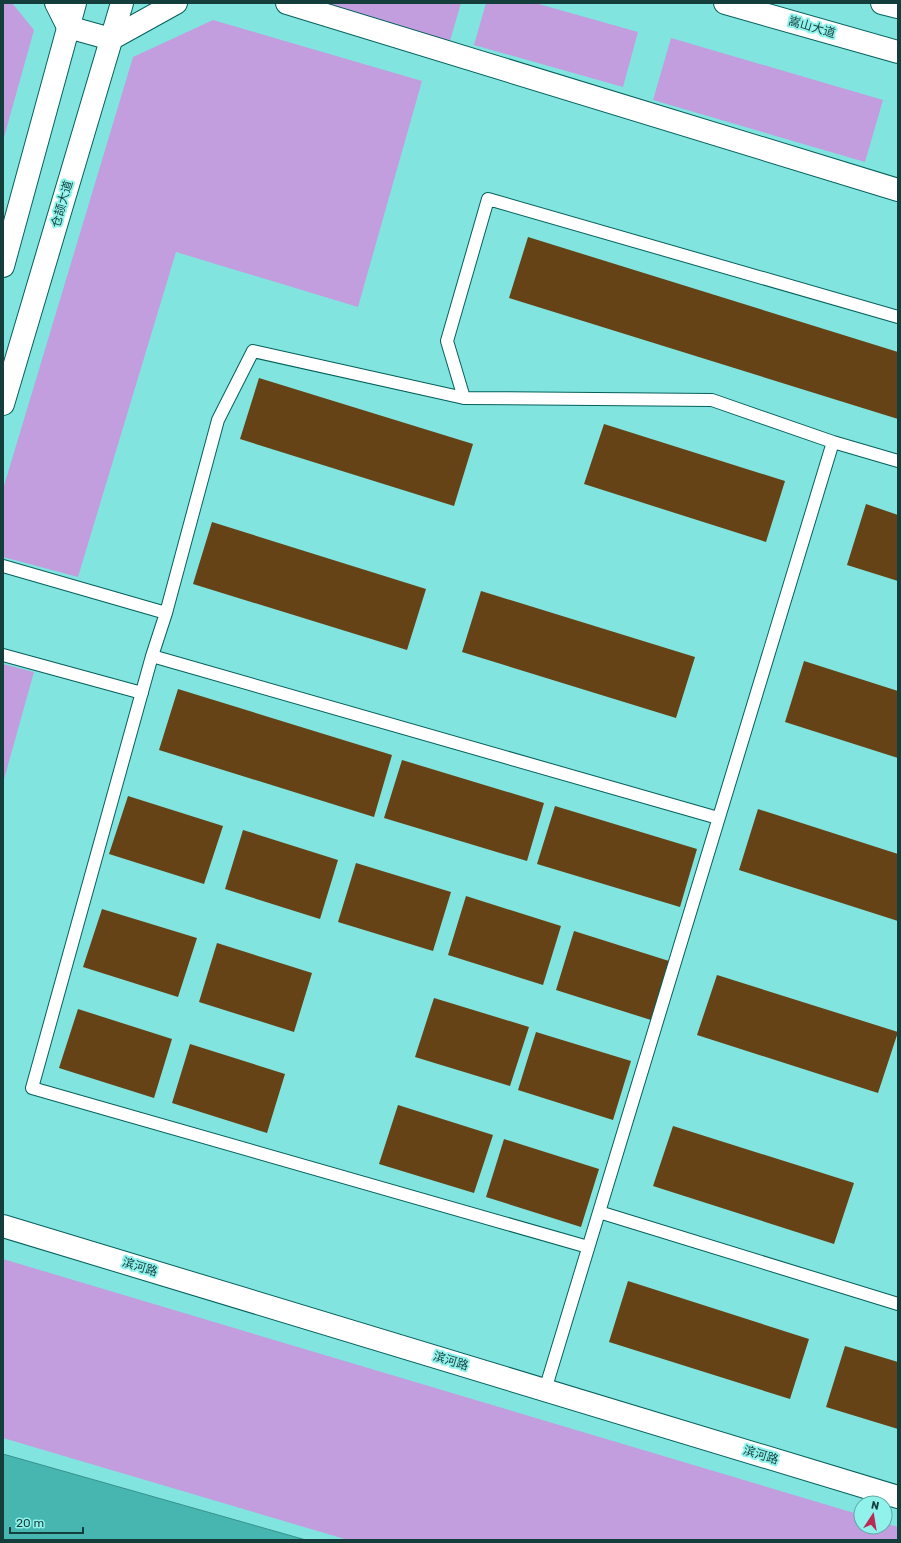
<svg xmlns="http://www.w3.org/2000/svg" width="901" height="1543" font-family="Rubik,'Noto Sans SC',sans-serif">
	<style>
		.green { fill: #c29edf }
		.water { fill: #47b6b0; stroke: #38928d }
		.building { fill: #654317 }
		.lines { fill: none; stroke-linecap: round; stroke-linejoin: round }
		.service-casing { stroke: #05605c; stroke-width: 14 }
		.tertiary-casing { stroke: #05605c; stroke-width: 24 }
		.secondary-casing { stroke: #05605c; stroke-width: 24 }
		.primary-casing { stroke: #05605c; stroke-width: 24 }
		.service { stroke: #fff; stroke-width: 12 }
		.tertiary { stroke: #fff; stroke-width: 22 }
		.secondary { stroke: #fff; stroke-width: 22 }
		.primary { stroke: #fff; stroke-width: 22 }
		.labels { text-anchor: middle; stroke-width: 4; stroke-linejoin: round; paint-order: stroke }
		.street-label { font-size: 12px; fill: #143e3c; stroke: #90f2eb }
	</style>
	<rect width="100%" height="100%" fill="#82e4de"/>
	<path class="green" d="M3 3H12L34 30 3 141Z
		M314 3H461L450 41Z
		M486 3H535L638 32 623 87 474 45Z
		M213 20 422 81 358 307 176 252 78 577 3 557V489L133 57Z
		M671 38 883 100 865 162 653 100Z
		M3 664 34 672 3 783Z
		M3 1259 861 1515V1527H885V1523L898 1527V1540H348L3 1438Z"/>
	<path class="water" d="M3 1454 306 1540H3Z"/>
	<path class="building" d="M528 237 898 352V419L509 298Z
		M259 378 473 444 454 506 240 439Z
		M604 424 785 481 766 542 584 484Z
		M866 504 898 515V581L847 565Z
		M212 522 426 589 407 650 193 584Z
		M481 591 695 657 676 718 462 652Z
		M804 661 898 691V758L785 722Z
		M178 689 392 755 374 817 159 750Z
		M402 760 544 803 527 861 384 818Z
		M128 796 223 826 204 884 109 854Z
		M555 806 697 849 680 907 537 864Z
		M758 809 898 854V921L739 870Z
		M243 830 338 860 320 919 225 889Z
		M356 863 451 892 433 951 338 922Z
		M466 896 561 926 543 985 448 955Z
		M102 909 197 938 178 997 83 967Z
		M574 931 669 961 651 1020 556 990Z
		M217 943 312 973 294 1032 199 1002Z
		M717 975 898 1032 878 1093 697 1035Z
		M434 998 529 1027 510 1086 415 1057Z
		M78 1009 172 1039 154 1098 59 1068Z
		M536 1032 631 1061 613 1120 518 1090Z
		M190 1044 285 1074 267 1133 172 1103Z
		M398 1105 493 1135 474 1193 379 1164Z
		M673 1126 854 1183 834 1244 653 1186Z
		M504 1139 599 1169 581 1227 486 1197Z
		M628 1281 809 1339 790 1399 609 1342Z
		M845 1346 898 1362V1429L826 1407Z"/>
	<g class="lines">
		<defs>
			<path id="service" d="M833 442 712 400 464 398 447 341 488 199 898 317
				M3 566 166 613 152 656 718 818
				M166 613 218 420 253 351 464 398
				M3 655 142 693
				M152 656 32 1088 588 1247
				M599 1212 898 1304
				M545 1390 833 442 898 461"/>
			<path id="tertiary" d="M3 1226 898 1497"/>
			<path id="secondary" d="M56 3 68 27 111 39 176 3
				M287 3 898 190"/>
			<path id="primary" d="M725 3 898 52
				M882 3 898 7
				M3 266 75 3
				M3 404 122 3"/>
		</defs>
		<use href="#service" class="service-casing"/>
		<use href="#tertiary" class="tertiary-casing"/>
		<use href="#secondary" class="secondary-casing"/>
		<use href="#primary" class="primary-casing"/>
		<use href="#service" class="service"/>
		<use href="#tertiary" class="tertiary"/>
		<use href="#secondary" class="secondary"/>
		<use href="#primary" class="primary"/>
	</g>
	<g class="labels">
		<g class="street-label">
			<text transform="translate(812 27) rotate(16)" y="4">嵩山大道</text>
			<text transform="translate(62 204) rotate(-74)" y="4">仓颉大道</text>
			<text transform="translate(140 1267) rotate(17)" y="4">滨河路</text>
			<text transform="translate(451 1361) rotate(17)" y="4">滨河路</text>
			<text transform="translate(761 1455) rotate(17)" y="4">滨河路</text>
		</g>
	</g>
	<rect width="901" height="1543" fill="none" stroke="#143e3c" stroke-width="8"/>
	<g transform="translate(873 1515) rotate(12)"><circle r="19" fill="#90f2eb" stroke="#5eaaa5"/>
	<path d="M0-3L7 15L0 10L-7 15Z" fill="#ba2a53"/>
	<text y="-6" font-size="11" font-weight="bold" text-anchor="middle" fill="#143e3c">N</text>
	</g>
	<path d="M10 1527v6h73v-6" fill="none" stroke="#143e3c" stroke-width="2"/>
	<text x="16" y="1527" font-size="12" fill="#143e3c" stroke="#90f2eb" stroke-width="3" paint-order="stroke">20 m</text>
</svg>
